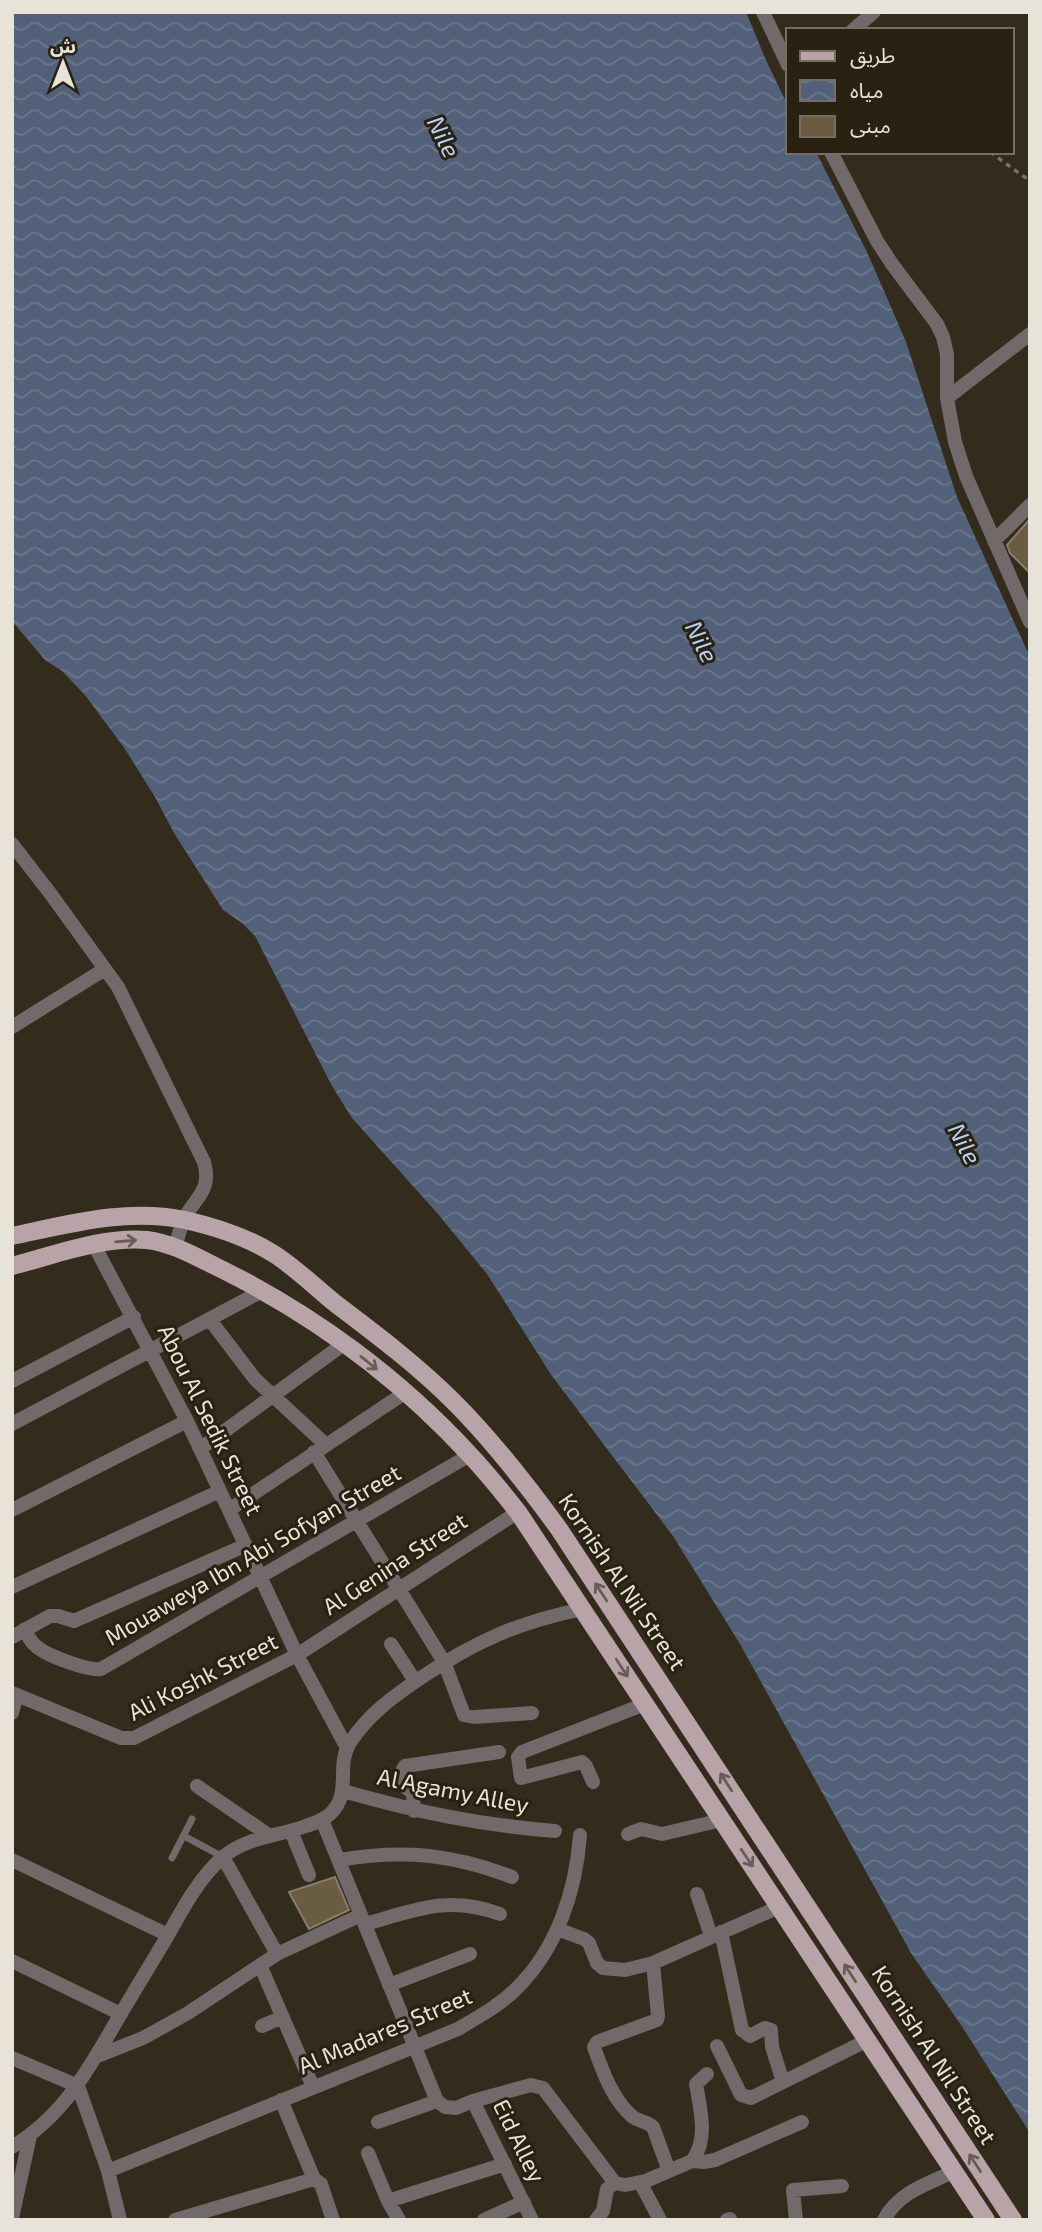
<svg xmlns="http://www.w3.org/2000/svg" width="1042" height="2232" font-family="'Exo 2','Noto Sans Arabic',sans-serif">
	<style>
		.water { fill: url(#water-waves) }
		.building { fill: #695c41; stroke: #867d6b; stroke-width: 2 }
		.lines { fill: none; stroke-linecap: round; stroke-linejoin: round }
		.path { stroke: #797265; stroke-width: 3.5; stroke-dasharray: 5 5; stroke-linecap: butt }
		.service { stroke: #72696a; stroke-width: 7 }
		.minor { stroke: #72696a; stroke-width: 14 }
		.primary { stroke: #b8a4a8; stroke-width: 18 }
		.oneway { stroke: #695c56 }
		.labels { text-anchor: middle; stroke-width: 6; stroke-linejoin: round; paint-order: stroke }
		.street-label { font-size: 23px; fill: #e8e3d9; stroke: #292112 }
		.water-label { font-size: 24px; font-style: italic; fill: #b9d0f6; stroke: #292112 }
	</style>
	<defs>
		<pattern id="water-waves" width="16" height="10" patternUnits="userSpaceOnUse" patternTransform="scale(1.75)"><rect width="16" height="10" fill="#526079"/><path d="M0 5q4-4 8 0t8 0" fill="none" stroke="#6b778b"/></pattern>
	</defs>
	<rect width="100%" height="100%" fill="#332b1c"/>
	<path class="water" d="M12 12H746L765 58 788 106V152H816L866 250 884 291 906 342 957 497 1030 657V2133L961 2025 911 1953 740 1644 673 1536 552 1376 487 1274 438 1214 352 1118 332 1086 255 936 242 923 223 910 174 833 155 797 125 749 85 695 62 671 45 660 12 621Z"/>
	<path class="building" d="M1030 519V573L1010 553 1007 545Z
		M335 1877 349 1910 309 1929 289 1892Z"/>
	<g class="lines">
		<path class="path" d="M990 152 1030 181"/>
		<path class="service" d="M184 1836 223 1857
			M172 1858 192 1819"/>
		<path class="minor" d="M763 12 788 65
			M853 30 874 12
			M831 152 877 241 892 264 937 324 943 337 947 354V398L955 442 966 476 1030 622
			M947 398 1030 334
			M994 541 1030 505
			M12 844 50 893 118 987 204 1162C212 1191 196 1196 184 1219 180 1228 178 1238 175 1247
			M12 1027 105 969
			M94 1245 187 1421 297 1655 347 1748
			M210 1320 255 1379 326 1445
			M12 1381 134 1317
			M12 1424 264 1290
			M200 1449 345 1343
			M314 1452 444 1662 464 1715 474 1717 532 1713
			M12 1510 187 1421
			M229 1510 406 1392
			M12 1587 220 1491
			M25 1629C28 1636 30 1642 37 1647 48 1656 88 1671 101 1669L470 1455
			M12 1637 50 1616H58L74 1621 246 1545
			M391 1644 415 1681
			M12 1693 121 1738H134L297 1655 518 1512
			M12 1713 17 1695
			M593 1782 586 1766 582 1762 521 1778 518 1757 522 1752 645 1704
			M197 1786 270 1836
			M343 1791C417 1812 479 1825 555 1831
			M414 1811 413 1793 404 1786 403 1769 405 1766 499 1752
			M322 1820 437 2101 445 2107 456 2108 473 2101 531 2085 543 2088 615 2183 625 2185 640 2182 660 2220
			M291 1831 309 1875
			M628 1834 641 1829 662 1834 722 1820
			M223 1857 277 1954
			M12 1860 168 1935
			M339 1860C403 1849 452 1854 512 1877
			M697 1894 711 1936
			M365 1924C416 1910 447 1895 500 1914
			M557 1929 584 1939 589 1943 597 1963 603 1968 625 1970 653 1963 779 1907
			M721 1932 742 2030 750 2036 765 2028 771 2030 772 2047 783 2082
			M12 1961 121 2014
			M653 1963 658 2016 657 2020 597 2042 594 2047C602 2070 613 2101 633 2117 640 2122 647 2121 653 2127L669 2171
			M260 1965 313 2087
			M389 1985 470 1954
			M262 2026 283 2017
			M717 2046 741 2095 751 2098 868 2040
			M95 2057 143 2038 188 2013 277 1954 361 1915
			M12 2058 78 2086 108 2171 120 2220
			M281 2100 314 2179
			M473 2101 532 2220
			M378 2122 437 2101
			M12 2147C63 2116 87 2072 116 2022 133 1993 151 1964 168 1935 183 1908 199 1878 223 1857 246 1837 279 1836 306 1826 315 1823 324 1820 330 1814 352 1794 336 1767 349 1744 368 1714 394 1696 422 1677 476 1641 519 1622 583 1609
			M368 2153 388 2201 399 2220
			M692 2161 704 2162 715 2160 802 2122
			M108 2171 458 2029C478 2017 499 2006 516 1989 557 1949 576 1891 580 1835
			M641 2183 692 2161C709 2139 700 2108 696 2084L707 2074
			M388 2201 505 2164
			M12 2218 30 2136
			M175 2220 314 2179 321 2184 333 2220
			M484 2220 524 2202
			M596 2220 603 2211 607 2189 615 2183
			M727 2220 730 2219
			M796 2220 793 2190 842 2186
			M884 2220C898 2192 928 2184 955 2171"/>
		<path class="primary" d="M12 1236C70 1224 126 1208 185 1220 216 1227 247 1237 274 1254 296 1268 316 1288 336 1304 377 1335 418 1366 454 1402 493 1441 527 1485 559 1529L1013 2220
			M12 1266C55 1255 103 1236 147 1240 173 1243 198 1258 221 1269 314 1315 400 1379 470 1455 487 1473 503 1493 518 1512L986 2220"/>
	</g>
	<defs><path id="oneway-shaft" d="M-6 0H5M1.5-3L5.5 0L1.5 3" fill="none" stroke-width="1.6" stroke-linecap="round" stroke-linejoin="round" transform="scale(1.75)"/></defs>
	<g class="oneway">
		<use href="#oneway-shaft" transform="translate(126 1241) rotate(-5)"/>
		<use href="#oneway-shaft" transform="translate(369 1363) rotate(39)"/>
		<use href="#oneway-shaft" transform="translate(601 1592) rotate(-123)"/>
		<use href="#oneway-shaft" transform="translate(622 1668) rotate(57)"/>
		<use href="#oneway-shaft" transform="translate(726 1782) rotate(-123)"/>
		<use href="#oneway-shaft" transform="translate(747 1858) rotate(56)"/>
		<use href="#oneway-shaft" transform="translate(850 1973) rotate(-123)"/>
		<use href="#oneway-shaft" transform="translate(975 2163) rotate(-123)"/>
	</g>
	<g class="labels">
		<g class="street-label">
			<text transform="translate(210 1420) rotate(64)" y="8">Abou Al Sedik Street</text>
			<text transform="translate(253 1555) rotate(-30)" y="8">Mouaweya Ibn Abi Sofyan Street</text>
			<text transform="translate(395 1564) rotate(-33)" y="8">Al Genina Street</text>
			<text transform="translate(622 1582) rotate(56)" y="8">Kornish Al Nil Street</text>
			<text transform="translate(203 1677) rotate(-27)" y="8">Ali Koshk Street</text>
			<text transform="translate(453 1791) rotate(11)" y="8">Al Agamy Alley</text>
			<text transform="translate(385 2031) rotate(-23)" y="8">Al Madares Street</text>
			<text transform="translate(934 2055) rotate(57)" y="8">Kornish Al Nil Street</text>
			<text transform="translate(519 2141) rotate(64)" y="8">Eid Alley</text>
		</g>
		<g class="water-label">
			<text transform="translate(443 137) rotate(63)" y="8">Nile</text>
			<text transform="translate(701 642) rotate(63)" y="8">Nile</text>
			<text transform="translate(964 1144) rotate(62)" y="8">Nile</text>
		</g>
	</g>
	<rect width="1042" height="2232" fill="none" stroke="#e8e3d9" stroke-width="28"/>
	<rect x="786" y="28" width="228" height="126" fill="#292112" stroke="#756f62" stroke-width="2"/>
	<rect x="800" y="51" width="35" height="10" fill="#b8a4a8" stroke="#756f62" stroke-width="2"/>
	<text x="850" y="63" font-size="21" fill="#e8e3d9">طريق</text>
	<rect x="800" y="80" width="35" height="21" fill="url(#water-waves)" stroke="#756f62" stroke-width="2"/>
	<text x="850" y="98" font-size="21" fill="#e8e3d9">مياه</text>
	<rect x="800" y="116" width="35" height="21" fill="#695c41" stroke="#756f62" stroke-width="2"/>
	<text x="850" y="133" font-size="21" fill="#e8e3d9">مبنى</text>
	<g transform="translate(63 63)" stroke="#292112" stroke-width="5" paint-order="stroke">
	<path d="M0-5L12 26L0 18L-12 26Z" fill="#e8e3d9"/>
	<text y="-10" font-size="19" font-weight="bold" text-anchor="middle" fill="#e8e3d9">ش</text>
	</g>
</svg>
